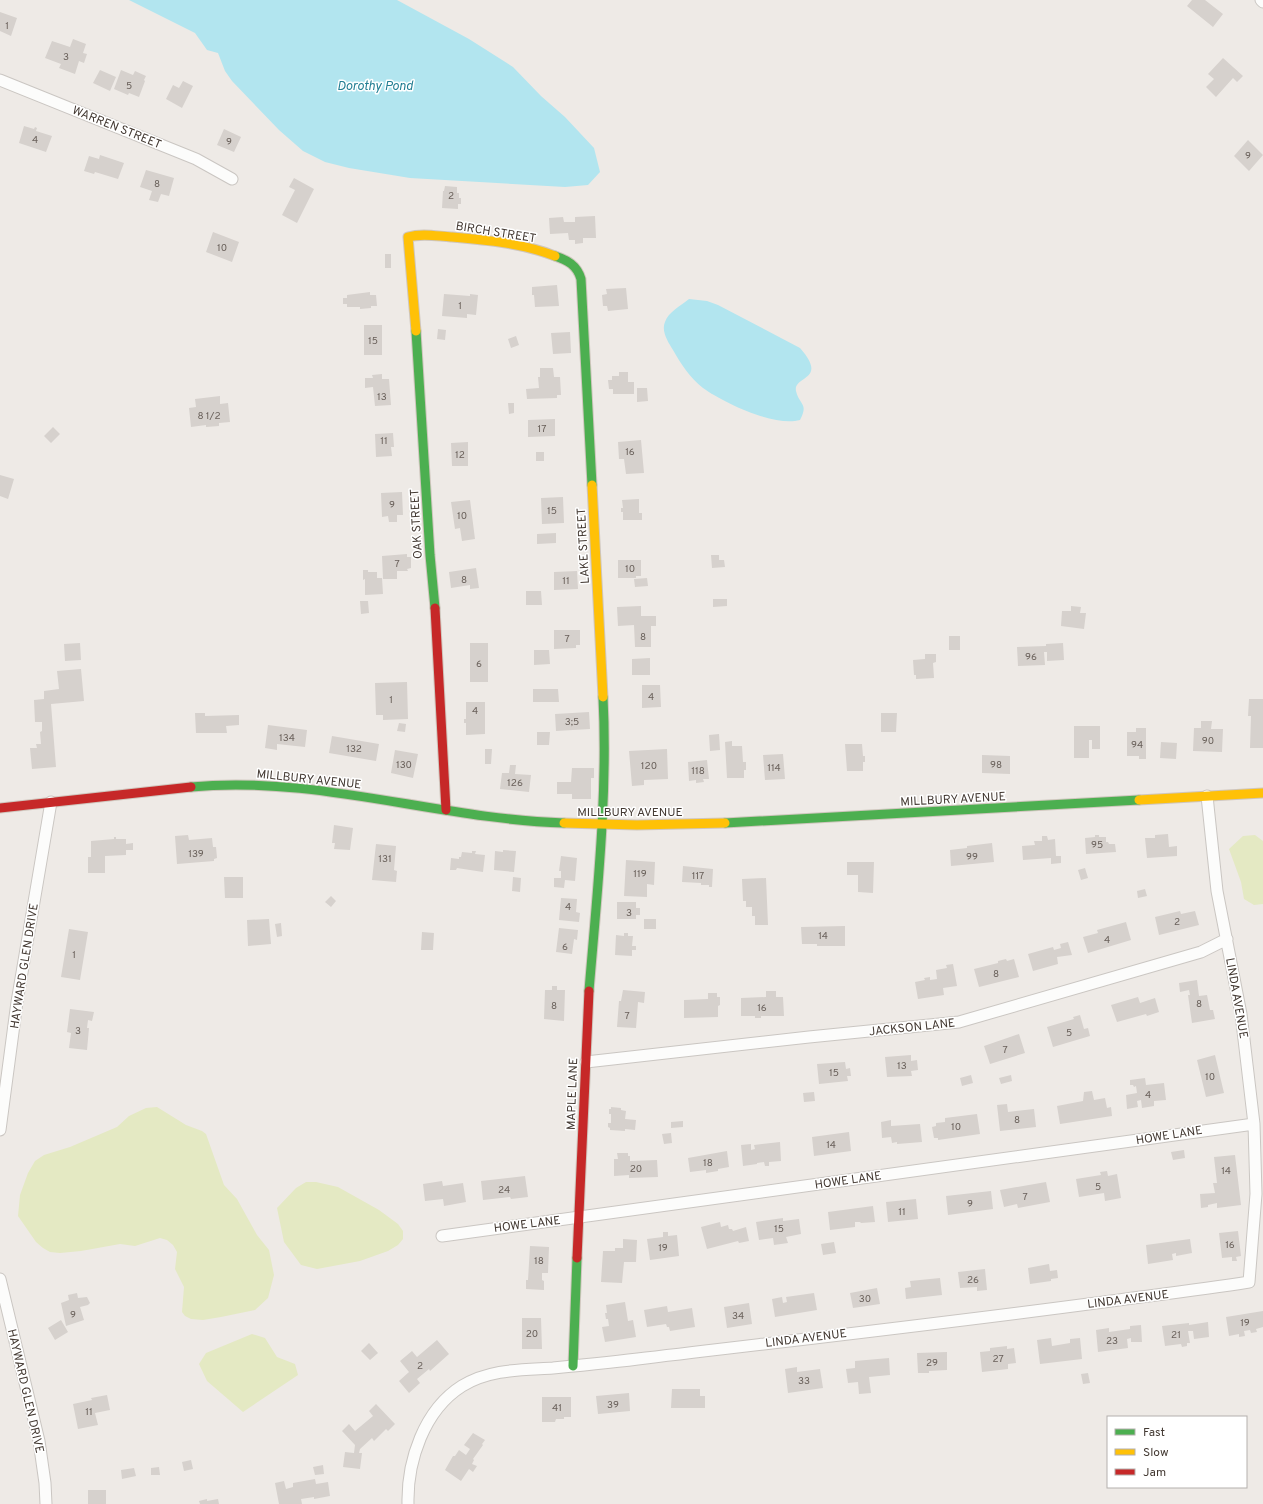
<svg xmlns="http://www.w3.org/2000/svg" width="1263" height="1504" font-family="Overpass,sans-serif">
	<style>
		.green { fill: #e4e9c3 }
		.water { fill: #b2e5ef }
		.building { fill: #d6d1cd }
		.lines { fill: none; stroke-linecap: round; stroke-linejoin: round }
		.street-casing { stroke: #cac6c2; stroke-width: 13 }
		.fast-casing { stroke: #cfc6bd; stroke-width: 11 }
		.slow-casing { stroke: #cfc6bd; stroke-width: 11 }
		.jam-casing { stroke: #cfc6bd; stroke-width: 11 }
		.street { stroke: #fcfcfb; stroke-width: 11 }
		.fast { stroke: #4caf50; stroke-width: 9 }
		.slow { stroke: #ffc107; stroke-width: 9 }
		.jam { stroke: #c62828; stroke-width: 9 }
		.labels { text-anchor: middle; stroke-width: 3; stroke-linejoin: round; paint-order: stroke }
		.number-label { font-size: 10px; fill: #69605a }
		.street-label { font-size: 12px; fill: #433932; stroke: #fff }
		.water-label { font-size: 13px; font-style: italic; fill: #237e93; stroke: #fff }
	</style>
	<rect width="100%" height="100%" fill="#eeeae6"/>
	<path class="green" d="M1255 835 1263 841V904L1254 905 1244 899 1241 882 1229 849 1243 836Z
		M157 1107 186 1125 202 1131 206 1134 224 1185 237 1199 257 1235 269 1250 274 1275 268 1298 255 1310 221 1317 203 1320 191 1319 185 1316 182 1312 184 1287 175 1269 177 1252 173 1245 167 1240 160 1238 135 1246 120 1244 81 1251 60 1253 50 1252 43 1248 36 1242 18 1216 20 1195 28 1173 35 1161 44 1155 70 1147 117 1127 129 1116 146 1108Z
		M306 1182H316L338 1187 379 1210 398 1224 403 1231V1239L398 1245 388 1251 360 1261 317 1269 301 1265 284 1242 277 1208 296 1188Z
		M252 1334 265 1338 277 1357 295 1364 298 1375 243 1412 207 1381 199 1364 206 1353Z"/>
	<path class="water" d="M129 0H397L469 39 513 67 541 96 565 117 594 148 600 172 588 185 565 187 410 178 349 168 325 162 303 151 279 130 232 81 225 71 218 53 207 50 195 33Z
		M689 299 707 301 718 305 800 348C829 381 793 375 796 391 799 405 809 403 800 420 774 427 724 403 703 388 690 378 681 364 673 350 668 342 661 331 665 322 668 312 682 305 689 299Z"/>
	<path class="building" d="M1192 0H1205L1223 14 1213 27 1187 6Z
		M0 12 17 18 11 36 0 31Z
		M73 39 86 44 83 53 87 54 84 63 79 61 75 74 59 68 61 64 45 58 52 41 70 47Z
		M1223 58 1243 76 1237 82 1233 78 1216 97 1206 87 1214 79 1208 74Z
		M100 70 116 77 110 91 93 83Z
		M121 70 133 75 135 71 146 76 144 80 145 81 139 97 129 93 128 95 114 89Z
		M183 81 193 86 182 108 166 99 173 85 179 88Z
		M24 126 34 129 35 127 37 128 36 131 52 136 46 152 19 143Z
		M224 129 241 137 234 152 217 145Z
		M1248 140 1263 155 1249 171 1234 156Z
		M100 155 124 163 118 179 95 172 94 174 84 171 89 156 99 159Z
		M146 170 174 178 169 196 161 194 158 202 149 200 152 191 140 187Z
		M294 178 314 189 297 223 282 215 295 190 289 187Z
		M445 186 457 187V193H459V198H461V204H458V209L442 208 443 191H444Z
		M595 216 596 238H583V243L575 244V240H569L568 233 550 234 549 218 563 217 564 222H575V217Z
		M213 232 239 242 232 262 206 252Z
		M385 254H391V268H385Z
		M557 285 559 306 535 307 534 295H532V287Z
		M626 288 628 309 608 311 607 306H603L602 295 607 294 606 289Z
		M370 292V295H376L377 306H371V308L360 309V307H347V304H343V298H347V295Z
		M444 294 470 296V294L478 295 476 315 467 314V318L442 316Z
		M364 325H382V355H364Z
		M438 329 446 330 445 340 437 339Z
		M570 332 571 353 553 354 551 333Z
		M516 336 519 345 511 348 508 339Z
		M540 368H553L554 377H560L561 395H557V398L527 399 526 389 539 388 538 377H540Z
		M619 372H628V382H634V394H613V389H609L608 380H612V376H619Z
		M382 374V379H389L391 405 375 406 373 387 365 388V378H373L372 375Z
		M637 388H647L648 401 637 402Z
		M220 396V404L228 403 230 422 219 423V426L206 427V425L191 427 189 408 196 407 195 399Z
		M508 403H514V413L509 414Z
		M555 419V436L528 437V420Z
		M53 427 60 434 51 443 44 436Z
		M393 433 394 447H391L392 456 376 457 375 434Z
		M641 440 644 473 626 474 624 459H619L618 442Z
		M468 442V466H452L451 443Z
		M536 452H544V461H536Z
		M0 475 14 479 8 499 0 496Z
		M402 492 403 515H397V522H389L388 516 382 517 381 493Z
		M563 497 564 523 542 524 541 498Z
		M639 499V513H642V520H623V512H621V508H623L622 500Z
		M470 500 475 539 462 541 460 528 455 529 451 502Z
		M556 533V543L537 544V534Z
		M407 554V557H411V568L407 569 408 571H397V579H383L382 556Z
		M711 555H719V560H724L725 567 712 568Z
		M618 560H641V576H636V578H618Z
		M476 568 479 588 470 589V585L451 588 449 572Z
		M363 570H368V572H377V578H382L383 594 365 595V579L363 580Z
		M577 571 578 589 554 590V572Z
		M647 578 648 586 635 587 634 579Z
		M526 591H541L542 605H526Z
		M713 599H727V606L713 607Z
		M360 601H368L369 613 361 614Z
		M641 606V616H656V626H651V647H635L634 625 618 626 617 607Z
		M1071 606 1081 607 1080 613H1086L1084 629 1061 626 1062 611H1071Z
		M554 630H580V645H576V648L554 649Z
		M949 636H960V650H949Z
		M80 643 81 660 65 661 64 644Z
		M470 643H488V682H470Z
		M1063 643 1064 660 1047 661V652H1044L1045 665 1018 666 1017 647 1046 646V644Z
		M534 650H549L550 664 534 665Z
		M925 654H936V662L933 663 934 678 916 679V675H914L913 660 925 659Z
		M650 658V675H632V659Z
		M81 669 84 701 51 704 56 767 32 769 30 748H37L36 744H41L40 732 42 731V722H35L34 700 44 699V691L59 689 57 671Z
		M407 682 408 719 383 720V715H376L375 683Z
		M642 685H660L661 707 642 708Z
		M533 689H558L559 702H533Z
		M1249 699H1263V748H1250L1251 716H1248Z
		M466 702H485V734L466 735V723H464V719H466Z
		M589 712 590 729 556 731 555 714Z
		M195 713H205V716L239 715V725L226 726 227 733H196Z
		M881 713H897L896 732H881Z
		M1201 721H1212L1211 729H1223L1222 752 1193 751 1194 728H1201Z
		M399 723 406 724 405 732 397 731Z
		M268 725 307 730 305 747 277 744V750L265 748Z
		M1074 726H1100V749H1092V740H1089V758H1074Z
		M1136 728H1146V759H1139V756H1127V732H1136Z
		M537 732H550L549 745H537Z
		M719 734 720 750 710 751 709 735Z
		M332 736 379 744 376 761 329 753Z
		M732 741V746H742L743 762H746V770H744V778H727L725 742Z
		M1161 742 1177 743 1176 759 1160 758Z
		M845 744H862L863 756H865V762H863V771H847Z
		M485 749H492L491 764H485Z
		M667 749 668 779 644 780V785L632 786 629 751Z
		M395 750 418 754 413 778 391 773Z
		M783 754 785 779 765 780 763 755Z
		M982 755 1010 756V774L982 773Z
		M707 760 709 779H703L704 782 696 783V780L689 781 688 762Z
		M510 765H516L515 774 531 775 529 792 500 789 502 773H509Z
		M572 768H594V778H591V799H572V794H557V782H571Z
		M334 825 353 828 350 850 334 849 335 843H332Z
		M1168 834 1169 847 1177 846V856L1147 858 1145 838H1155V835Z
		M188 835 189 840 212 838 213 847H216L217 858 214 859V861L177 864 175 836Z
		M1095 835H1099V837H1106V842H1108L1109 844H1115L1116 852 1086 854 1085 838 1095 837Z
		M1042 836H1047L1048 840 1055 839 1056 856H1061V863L1051 864V858L1023 860 1022 846 1035 845 1034 841H1042Z
		M114 837H116V839H126V844L133 843V850H126V855L105 856V873H88V857H91V841L114 839Z
		M992 843 994 862 951 866 950 850 967 848V846Z
		M376 844 396 846 394 870 397 871 396 882 372 880Z
		M503 850 516 851 514 872 494 870 495 851 503 852Z
		M472 851H476L475 854 485 855 483 872 457 868 456 870H450L451 858 459 859V857H461L462 852 472 853Z
		M561 856 577 858 575 881 565 880 564 888 554 887V878H561V871H559Z
		M626 860 655 862 654 885 647 884V897L624 896Z
		M847 862H874L873 893 858 892V875H847Z
		M683 866 713 869 712 887H709V885H701V883L682 882Z
		M1085 868 1088 878 1081 880 1078 870Z
		M224 877H243V898H225Z
		M513 877 521 878 520 892 512 891Z
		M766 878 768 925H755V916H752V907H746V901H743L742 879Z
		M1145 889 1147 896 1138 898 1137 891Z
		M331 896 336 901 331 907 325 902Z
		M561 898 577 899 576 912 580 913 579 922 559 920Z
		M617 902H636V908H640V915H636V919H617Z
		M1180 911 1181 914 1195 911 1199 925 1159 935 1155 917Z
		M269 919 271 944 248 946 247 920Z
		M644 919H656V929H644Z
		M1126 922 1131 940 1088 953 1083 937 1098 933 1097 930Z
		M281 923 282 936 277 937 275 924Z
		M845 926V946H817V944H802L801 927Z
		M559 928 578 930 577 940 574 939 572 954 556 952Z
		M69 929 88 932 80 980 61 977Z
		M422 932 434 933 433 950H421Z
		M624 933H628V936H633L632 946H636V950H632V956L615 955 616 935 624 936Z
		M1068 942 1072 955 1057 957 1058 964 1033 971 1028 954 1053 947 1054 950 1061 948 1060 944Z
		M1006 959 1007 961 1014 959 1019 977 979 987 974 969 998 963V961Z
		M953 964 957 986 943 988 944 995 918 999 915 982 925 980 924 978 930 977V980L937 979 936 970 947 968 946 965Z
		M1197 980 1199 996 1207 995 1210 1010H1213L1215 1019 1192 1023 1188 995H1190L1189 990 1180 992 1179 983Z
		M552 986H557V990H565L564 1021 544 1019 545 990H552Z
		M623 990 645 992 644 1003 638 1002 636 1028 617 1027 619 1001H621Z
		M766 991H776V997H783L784 1016H761V1018H755V1016H741V998L766 997Z
		M708 993H717V997H720V1005L718 1006V1017L684 1018V1000L708 999Z
		M1138 997 1140 1003 1155 998 1159 1012 1147 1016 1146 1014 1117 1022 1111 1005Z
		M70 1009 94 1012 92 1021 88 1020 87 1028H89L87 1050 69 1048 71 1033 67 1032Z
		M1080 1015 1084 1029 1088 1028 1090 1036 1053 1047 1047 1027 1074 1019 1073 1017Z
		M1019 1034 1025 1053 990 1064 984 1046Z
		M911 1055V1061L917 1060 918 1070 911 1071 912 1076 887 1077 885 1057Z
		M1215 1055 1224 1093 1206 1097 1197 1060Z
		M845 1062 846 1069 850 1068 851 1076H847L848 1081 819 1084 817 1064Z
		M971 1075 973 1083 962 1086 960 1078Z
		M1011 1075 1012 1081 1001 1084 999 1078Z
		M1145 1078 1146 1085 1164 1083 1166 1100 1154 1101V1106L1142 1108 1141 1100 1137 1101 1138 1107 1127 1109 1126 1095 1137 1093 1136 1086 1134 1087 1133 1085H1130V1080Z
		M1092 1091 1094 1100 1105 1098 1107 1108 1111 1107 1112 1116 1060 1124 1057 1106 1083 1101 1084 1092Z
		M814 1092 815 1101 804 1102 803 1093Z
		M1007 1104 1008 1112 1034 1109 1036 1127 1000 1131 997 1105Z
		M611 1107 621 1108V1110L626 1111 625 1119 636 1120 635 1130 625 1129V1131L610 1130V1128L608 1127V1123H611V1114H609V1109H611Z
		M977 1114 980 1134 938 1140V1138H934L932 1127 936 1126V1123L945 1122V1118Z
		M891 1120V1126L920 1124 922 1142 897 1144V1142L892 1143 891 1137 882 1138 881 1122Z
		M683 1121V1127L671 1128V1122Z
		M849 1132 851 1151 814 1156 812 1137Z
		M671 1133 672 1143 664 1144 662 1134Z
		M780 1142 781 1161 769 1162V1166H765L764 1162 757 1163V1164L743 1166 741 1145 751 1144V1150L755 1149 754 1145Z
		M1184 1150 1185 1158 1173 1160 1171 1152Z
		M727 1151 729 1167 718 1169V1171L706 1173V1170L690 1172 688 1158Z
		M617 1153H628V1156H630V1161L657 1160 658 1177 629 1178V1175L614 1176V1159H618Z
		M1235 1155 1241 1205 1217 1208V1203L1208 1205V1207L1201 1208 1200 1194 1215 1193 1213 1183H1217L1214 1157Z
		M1107 1171 1108 1176 1117 1174 1121 1198 1105 1201 1104 1193 1079 1197 1076 1179 1101 1175 1100 1172Z
		M525 1176 528 1197 511 1199 510 1197 483 1200 481 1181Z
		M442 1181 443 1186 463 1183 466 1202 444 1206 443 1199 425 1201 423 1184Z
		M1046 1182 1050 1202 1018 1208 1017 1204 1004 1207 1000 1190Z
		M991 1191 993 1209 948 1215 946 1196Z
		M916 1199 918 1219 888 1222 886 1202Z
		M873 1206 875 1222 861 1223 860 1222H855V1227L830 1230 828 1212Z
		M783 1218V1221L799 1219 801 1234 786 1237 788 1243 774 1245 773 1238 759 1240 756 1222Z
		M720 1222 721 1227 728 1225 729 1229H732L733 1231 746 1227 749 1241 739 1243 738 1241 707 1249 701 1227Z
		M1238 1231 1241 1256 1236 1257 1237 1261H1232V1257L1222 1258 1219 1233Z
		M663 1232H668V1236L677 1235 679 1256 650 1260 647 1239 663 1237Z
		M623 1239 637 1240 636 1262H624L622 1283 601 1282 603 1251H615V1248H623Z
		M1190 1239 1192 1253 1176 1256V1253L1172 1254 1173 1260 1148 1264 1146 1245Z
		M834 1242 836 1253 823 1255 821 1244Z
		M530 1246 549 1247 548 1273H542V1280L544 1281V1290L526 1289V1280H528Z
		M1049 1264 1050 1271 1057 1270 1058 1278 1051 1279V1281L1030 1284 1028 1268Z
		M985 1269 987 1290 977 1291V1287L960 1288 958 1272Z
		M940 1278 942 1295 906 1299 905 1288 911 1287 910 1281Z
		M877 1288 880 1304 853 1308 850 1293Z
		M77 1293 78 1298 87 1297 90 1303 88 1305 80 1307 84 1320 66 1326 61 1303 69 1300 68 1295Z
		M814 1293 817 1310 775 1317 772 1299 782 1297 783 1303 787 1302 786 1297Z
		M625 1302 628 1321 633 1320 636 1337 605 1342 602 1327 609 1326 608 1319H606L605 1313H607L606 1305Z
		M749 1303 752 1324 727 1328 724 1307Z
		M667 1306 668 1312 692 1308 695 1327 670 1331 669 1327H667L666 1324 647 1327 644 1310Z
		M1263 1311V1327L1256 1329 1257 1332 1251 1333 1250 1330 1244 1331 1245 1336 1239 1337V1334L1229 1336 1226 1317Z
		M522 1318H541L542 1349H522Z
		M61 1320 68 1332 55 1340 48 1328Z
		M1208 1322 1209 1337 1194 1339 1193 1331H1188L1190 1343H1187V1346L1182 1347 1181 1344 1165 1346 1162 1326 1189 1323V1325Z
		M1141 1325 1142 1342H1131V1338L1127 1339 1128 1348 1098 1352 1096 1330 1109 1328V1332L1130 1329V1326Z
		M1051 1338 1052 1346 1070 1343V1339L1080 1338 1082 1359 1040 1364 1037 1340Z
		M437 1340 449 1354 430 1371 429 1369 417 1379 420 1383 409 1393 399 1381 409 1372 400 1361 412 1351 417 1357Z
		M369 1343 378 1353 370 1360 361 1351Z
		M1007 1346V1349L1014 1348 1016 1363 1008 1364V1369L982 1372 980 1352 990 1351V1348Z
		M947 1352V1370L929 1371V1373H918L917 1353Z
		M889 1358 890 1375 869 1377 871 1393 859 1394 858 1382 848 1383 846 1369 855 1368V1361Z
		M797 1367V1372L820 1369 823 1388 788 1393 785 1369Z
		M1088 1373 1090 1383 1083 1384 1081 1374Z
		M672 1389H700V1396H705V1408H671Z
		M629 1393 630 1411 598 1414 596 1396Z
		M107 1395 110 1410 95 1413 98 1425 78 1429 73 1404 92 1400 91 1398Z
		M542 1397H571V1417H564V1419H556L555 1422H542Z
		M376 1404 395 1424 388 1431 386 1429 374 1441 372 1438 360 1449 359 1453H362L360 1469 343 1467 345 1452 354 1453 355 1445 342 1431 349 1424 355 1431 373 1416 369 1411Z
		M473 1433 485 1440 482 1444 483 1445 473 1459 474 1460 472 1464 477 1466 473 1472 469 1469 461 1481 445 1470 453 1456H455L459 1450 466 1455 470 1449 464 1445Z
		M191 1460 193 1469 184 1471 182 1462Z
		M323 1465 324 1474 315 1475 313 1467Z
		M159 1467 160 1475H151V1468Z
		M134 1468 136 1476 122 1479 121 1470Z
		M315 1479 316 1484 328 1482 330 1496 314 1499V1497L301 1499 302 1504H279L275 1483 284 1481 286 1489 293 1487V1483Z
		M88 1490H106V1504H88Z
		M207 1499V1501L218 1499 219 1504H200L199 1501Z"/>
	<g class="lines">
		<defs>
			<path id="street" d="M1261 0 1263 2
				M0 80 196 159 232 179
				M586 1062 809 1037 959 1022 1201 952 1227 939
				M0 1130 17 1002 51 802
				M442 1236 1254 1124
				M0 1279 39 1441 45 1483 46 1504
				M408 1504C407 1461 424 1410 462 1386 490 1369 521 1370 553 1368 584 1365 615 1362 646 1358 796 1340 946 1323 1096 1303 1147 1296 1198 1290 1249 1282L1256 1194 1254 1124 1241 1014 1217 891 1207 796"/>
			<path id="fast" d="M555 256C567 260 577 265 581 279L592 485
				M416 331 430 555 435 608
				M191 787C317 775 438 819 564 823
				M725 823 1139 800
				M589 991C597 894 608 795 603 697
				M573 1366 577 1258"/>
			<path id="slow" d="M416 331 408 237C422 233 436 236 451 237 486 240 522 243 555 256
				M592 485 603 697
				M1139 800 1263 793
				M564 823 637 825 725 823"/>
			<path id="jam" d="M435 608 446 810
				M0 808 191 787
				M577 1258 589 991"/>
		</defs>
		<use href="#street" class="street-casing"/>
		<use href="#fast" class="fast-casing"/>
		<use href="#slow" class="slow-casing"/>
		<use href="#jam" class="jam-casing"/>
		<use href="#street" class="street"/>
		<use href="#fast" class="fast"/>
		<use href="#slow" class="slow"/>
		<use href="#jam" class="jam"/>
	</g>
	<g class="labels">
		<g class="number-label">
			<text x="7" y="29">1</text>
			<text x="66" y="60">3</text>
			<text x="129" y="89">5</text>
			<text x="35" y="143">4</text>
			<text x="229" y="145">9</text>
			<text x="1248" y="159">9</text>
			<text x="157" y="187">8</text>
			<text x="451" y="199">2</text>
			<text x="222" y="251">10</text>
			<text x="460" y="309">1</text>
			<text x="373" y="344">15</text>
			<text x="382" y="400">13</text>
			<text x="209" y="419">8 1/2</text>
			<text x="542" y="432">17</text>
			<text x="384" y="444">11</text>
			<text x="630" y="455">16</text>
			<text x="460" y="458">12</text>
			<text x="392" y="508">9</text>
			<text x="552" y="514">15</text>
			<text x="462" y="519">10</text>
			<text x="397" y="567">7</text>
			<text x="630" y="572">10</text>
			<text x="464" y="583">8</text>
			<text x="566" y="584">11</text>
			<text x="643" y="640">8</text>
			<text x="567" y="642">7</text>
			<text x="1031" y="660">96</text>
			<text x="479" y="667">6</text>
			<text x="651" y="700">4</text>
			<text x="391" y="703">1</text>
			<text x="475" y="714">4</text>
			<text x="572" y="725">3;5</text>
			<text x="287" y="741">134</text>
			<text x="1208" y="744">90</text>
			<text x="1137" y="748">94</text>
			<text x="354" y="752">132</text>
			<text x="404" y="768">130</text>
			<text x="996" y="768">98</text>
			<text x="649" y="769">120</text>
			<text x="774" y="771">114</text>
			<text x="698" y="774">118</text>
			<text x="515" y="786">126</text>
			<text x="1097" y="848">95</text>
			<text x="196" y="857">139</text>
			<text x="972" y="860">99</text>
			<text x="385" y="862">131</text>
			<text x="640" y="877">119</text>
			<text x="698" y="879">117</text>
			<text x="568" y="910">4</text>
			<text x="629" y="916">3</text>
			<text x="1177" y="925">2</text>
			<text x="823" y="939">14</text>
			<text x="1107" y="943">4</text>
			<text x="565" y="950">6</text>
			<text x="74" y="958">1</text>
			<text x="996" y="977">8</text>
			<text x="1199" y="1007">8</text>
			<text x="554" y="1009">8</text>
			<text x="762" y="1011">16</text>
			<text x="627" y="1019">7</text>
			<text x="78" y="1034">3</text>
			<text x="1069" y="1036">5</text>
			<text x="1005" y="1053">7</text>
			<text x="902" y="1069">13</text>
			<text x="834" y="1076">15</text>
			<text x="1210" y="1080">10</text>
			<text x="1148" y="1098">4</text>
			<text x="1017" y="1123">8</text>
			<text x="956" y="1130">10</text>
			<text x="831" y="1148">14</text>
			<text x="708" y="1166">18</text>
			<text x="636" y="1172">20</text>
			<text x="1226" y="1174">14</text>
			<text x="1098" y="1190">5</text>
			<text x="504" y="1193">24</text>
			<text x="1025" y="1200">7</text>
			<text x="970" y="1207">9</text>
			<text x="902" y="1215">11</text>
			<text x="779" y="1232">15</text>
			<text x="1230" y="1248">16</text>
			<text x="663" y="1251">19</text>
			<text x="539" y="1264">18</text>
			<text x="973" y="1283">26</text>
			<text x="865" y="1302">30</text>
			<text x="73" y="1318">9</text>
			<text x="738" y="1319">34</text>
			<text x="1245" y="1326">19</text>
			<text x="532" y="1337">20</text>
			<text x="1176" y="1338">21</text>
			<text x="1112" y="1344">23</text>
			<text x="998" y="1362">27</text>
			<text x="932" y="1366">29</text>
			<text x="420" y="1369">2</text>
			<text x="804" y="1384">33</text>
			<text x="613" y="1408">39</text>
			<text x="557" y="1411">41</text>
			<text x="89" y="1415">11</text>
		</g>
		<g class="street-label">
			<text transform="translate(117 127) rotate(22)" y="4">WARREN STREET</text>
			<text transform="translate(496 232) rotate(9)" y="4">BIRCH STREET</text>
			<text transform="translate(416 524) rotate(-93)" y="4">OAK STREET</text>
			<text transform="translate(583 546) rotate(-93)" y="4">LAKE STREET</text>
			<text transform="translate(309 779) rotate(6)" y="4">MILLBURY AVENUE</text>
			<text transform="translate(953 799) rotate(-3)" y="4">MILLBURY AVENUE</text>
			<text x="630" y="816">MILLBURY AVENUE</text>
			<text transform="translate(24 966) rotate(-81)" y="4">HAYWARD GLEN DRIVE</text>
			<text transform="translate(1237 998) rotate(80)" y="4">LINDA AVENUE</text>
			<text transform="translate(912 1027) rotate(-6)" y="4">JACKSON LANE</text>
			<text transform="translate(572 1094) rotate(-88)" y="4">MAPLE LANE</text>
			<text transform="translate(1169 1135) rotate(-9)" y="4">HOWE LANE</text>
			<text transform="translate(848 1180) rotate(-8)" y="4">HOWE LANE</text>
			<text transform="translate(527 1224) rotate(-7)" y="4">HOWE LANE</text>
			<text transform="translate(1128 1299) rotate(-7)" y="4">LINDA AVENUE</text>
			<text transform="translate(806 1338) rotate(-7)" y="4">LINDA AVENUE</text>
			<text transform="translate(26 1391) rotate(77)" y="4">HAYWARD GLEN DRIVE</text>
		</g>
		<g class="water-label">
			<text x="375" y="90">Dorothy Pond</text>
		</g>
	</g>
	<rect x="1107" y="1416" width="140" height="72" fill="#ffffff" stroke="#b4b0ad"/>
	<rect x="1115" y="1429" width="20" height="6" fill="#4caf50" stroke="#b4b0ad"/>
	<text x="1143" y="1436" font-size="12" fill="#433932">Fast</text>
	<rect x="1115" y="1449" width="20" height="6" fill="#ffc107" stroke="#b4b0ad"/>
	<text x="1143" y="1456" font-size="12" fill="#433932">Slow</text>
	<rect x="1115" y="1469" width="20" height="6" fill="#c62828" stroke="#b4b0ad"/>
	<text x="1143" y="1476" font-size="12" fill="#433932">Jam</text>
</svg>
